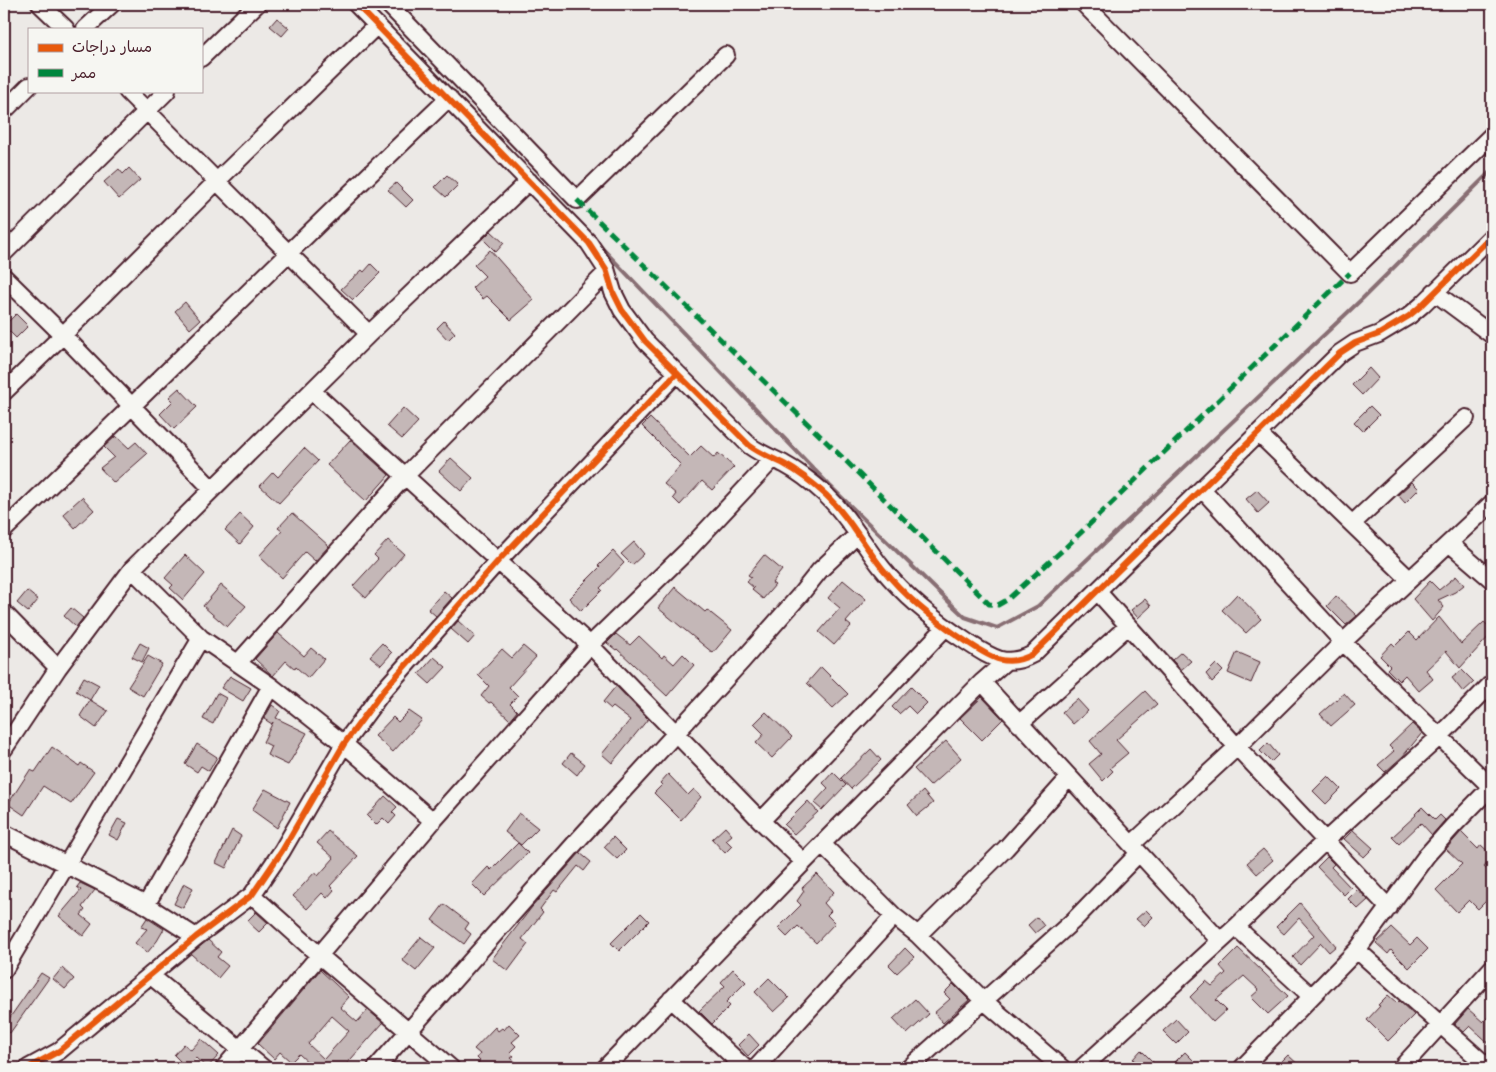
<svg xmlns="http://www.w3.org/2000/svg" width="1496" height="1072" font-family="'Playpen Sans','Playpen Sans Arabic',sans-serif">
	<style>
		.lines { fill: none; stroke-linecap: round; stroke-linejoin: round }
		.stream { stroke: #886e73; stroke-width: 4 }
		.building { fill: #c4b7b7; stroke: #4a1f2b; fill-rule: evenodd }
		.minor-casing { stroke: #4a1f2b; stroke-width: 20 }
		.minor { stroke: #f6f6f2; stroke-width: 16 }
		.quiet { stroke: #00873e; stroke-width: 5; stroke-dasharray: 10 5; stroke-linecap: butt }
		.cycleway-casing { stroke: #f6f6f2; stroke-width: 9 }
		.cycleway { stroke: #e8590c; stroke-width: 6 }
	</style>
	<rect width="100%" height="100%" fill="#ece9e6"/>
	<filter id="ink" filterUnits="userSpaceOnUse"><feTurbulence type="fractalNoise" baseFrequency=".02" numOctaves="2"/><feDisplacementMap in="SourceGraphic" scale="10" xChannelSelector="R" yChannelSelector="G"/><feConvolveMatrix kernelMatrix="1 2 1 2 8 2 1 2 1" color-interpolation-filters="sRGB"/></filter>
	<g filter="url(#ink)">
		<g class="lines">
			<path class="stream" d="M599 245 830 486 950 603 965 617 997 628 1038 606 1363 298 1492 170"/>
		</g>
		<path class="building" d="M277 18 289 28 282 36 270 26Z
			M129 168 140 180 119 199 104 182 119 169 123 174Z
			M447 175 458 185 446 197 435 187Z
			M396 183 413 200 406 207 388 190Z
			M491 231 504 243 496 252 483 239Z
			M490 250 534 300 511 320 487 296 483 299 472 288 485 276 474 265Z
			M371 264 380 273 353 300 341 289 362 270 364 272Z
			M185 302 200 320 190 329 175 311Z
			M16 314 28 326 16 338 4 326Z
			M444 321 455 333 448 340 437 328Z
			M1369 368 1378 378 1362 395 1352 385Z
			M179 388 197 407 174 429 160 414 173 401 169 397Z
			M1370 406 1379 415 1363 431 1354 422Z
			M403 408 418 422 402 439 387 426Z
			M650 418 690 457 701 446 714 458 718 453 734 467 712 490 702 481 680 505 673 498 676 494 664 484 681 465 642 426Z
			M116 436 129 448 136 442 147 454 114 483 100 468 114 457 104 447Z
			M350 440 389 475 366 501 327 465Z
			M304 448 318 461 279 503 260 486 273 472 278 477Z
			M451 458 473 478 461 491 439 471Z
			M1412 482 1419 489 1405 503 1398 495Z
			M1257 490 1269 503 1258 513 1246 499Z
			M82 497 94 510 75 528 63 514Z
			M292 513 329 546 315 561 305 552 282 578 259 556 282 531 278 528Z
			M240 514 254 527 240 544 225 530Z
			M388 540 404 554 366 598 353 586 378 559 374 555Z
			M634 542 644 554 632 565 621 554Z
			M613 551 624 563 600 588 602 590 581 611 569 598 600 567 598 566Z
			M185 555 205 574 183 600 170 588 173 585 165 578Z
			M764 555 782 570 772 583 775 585 763 599 752 590 754 588 747 582 751 577 748 575Z
			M1456 576 1464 585 1455 592 1438 600 1444 607 1432 621 1413 599 1430 581 1439 590Z
			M843 580 866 599 846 622 851 626 834 645 819 632 840 608 828 598Z
			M221 585 246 606 227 627 203 606Z
			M675 587 705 612 707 610 732 630 713 653 658 608Z
			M27 591 38 600 28 612 17 603Z
			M444 591 452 598 436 616 428 609Z
			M1237 594 1261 619 1246 633 1222 610Z
			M1336 596 1357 616 1346 625 1327 606Z
			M1145 599 1151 606 1138 618 1131 610Z
			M71 608 83 618 76 627 64 616Z
			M1439 617 1461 644 1484 622 1492 629V633L1460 668 1446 651 1426 670 1433 679 1419 691 1405 675 1399 681 1387 669 1390 666 1380 656 1392 643 1395 646 1409 632 1417 640Z
			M458 621 475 636 468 644 451 629Z
			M278 633 304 656 311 648 324 659 308 678 296 667 295 669 286 661 273 676 255 659Z
			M616 634 630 645 639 636 662 658 664 655 674 664 683 654 694 665 667 696 617 649 616 650 607 643Z
			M140 643 149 648 142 662 132 657Z
			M382 643 392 653 381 665 370 656Z
			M523 646 536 657 509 687 518 696 510 704 517 711 510 720 491 702 489 703 481 696 489 686 478 675 502 649 512 658Z
			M1181 652 1191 661 1181 670 1172 660Z
			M1237 652 1260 662 1251 683 1228 673Z
			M148 656 162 664 143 696 128 687Z
			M434 657 446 667 430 684 419 674Z
			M1216 664 1223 671 1212 682 1206 674Z
			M821 667 848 694 833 708 807 683Z
			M1462 670 1474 682 1463 692 1452 678Z
			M230 676 251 688 243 701 221 688Z
			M84 677 99 685 90 700 108 711 96 728 80 716 90 700 76 691Z
			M616 686 648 719 612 763 602 754 630 720 613 707 611 709 603 702Z
			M911 687 927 703 916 714 908 706 899 714 892 707Z
			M1145 691 1157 704 1116 740 1128 753 1110 768 1113 771 1103 781 1089 764 1101 754 1090 741Z
			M217 693 226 698 213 724 203 719Z
			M1344 693 1355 705 1331 726 1320 714Z
			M982 697 1003 719 982 740 960 718Z
			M1077 699 1088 711 1073 724 1062 712Z
			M272 705 280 711 276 718 307 733 288 765 267 755 271 746 263 742 273 722 272 724 264 719Z
			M409 711 422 720 393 752 375 736 393 717 398 722Z
			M766 712 792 737 772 758 756 743 764 734 754 724Z
			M1412 724 1422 733 1403 756 1385 772 1378 765 1394 751 1389 746Z
			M946 741 961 758 930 786 914 769Z
			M1268 743 1278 755 1271 762 1260 751Z
			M197 744 217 757 209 771 201 766 197 772 185 764Z
			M52 747 79 766 81 763 94 772 71 804 43 786 24 815 8 804 30 770 35 772Z
			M871 749 881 760 851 789 841 778Z
			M571 753 585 764 577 775 563 763Z
			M833 772 846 785 822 810 814 803 828 788 823 783Z
			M668 774 688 795 694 789 701 797 681 820 654 793 662 785 660 783Z
			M1328 776 1341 789 1326 804 1313 791Z
			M265 789 290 802 277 828 252 810Z
			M923 791 933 803 917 816 908 805Z
			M385 796 397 807 392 812 396 816 389 824 383 818 376 825 367 816Z
			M808 801 818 812 794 834 784 825Z
			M1422 807 1435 820 1440 815 1445 820 1432 835 1421 823 1399 844 1392 837 1416 815 1415 814Z
			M519 813 538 828 521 845 505 832Z
			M118 819 127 823 118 840 109 835Z
			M725 827 732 835 726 840 732 846 725 853 712 839Z
			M232 830 241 836 226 868 216 863Z
			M1353 830 1373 848 1364 857 1344 839Z
			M328 831 358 856 330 886 334 890 327 898 322 893 307 909 293 896 315 872 318 876 334 858 317 843Z
			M1461 832 1478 849 1481 845 1492 855V858L1484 867 1492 875V895L1478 909 1469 900 1457 912 1436 890 1462 864 1446 849Z
			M613 837 626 850 617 859 604 847Z
			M518 843 528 853 484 896 472 884 488 867 491 870Z
			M1263 849 1273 860 1257 874 1247 863Z
			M580 853 591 862 584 871 578 866 557 892 554 890 540 909 543 912 522 939 528 944 508 971 492 959 532 907Z
			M1327 857 1334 864 1331 867 1351 888 1344 895 1317 867Z
			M817 874 834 892 824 903 831 911 827 915 835 923 816 943 798 926 787 937 778 928 801 905 797 901 804 891 802 888Z
			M80 883 95 890 82 907 85 910 81 915 92 924 83 936 59 916 81 890 77 887Z
			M184 883 193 888 183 908 174 904Z
			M1358 889 1368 900 1358 909 1348 899Z
			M1300 903 1336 946 1329 952 1321 943 1300 965 1293 957 1314 935 1299 918 1284 934 1276 927Z
			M444 904 469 923 465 929 471 934 464 944 432 920Z
			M1146 910 1153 917 1144 926 1136 919Z
			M256 912 268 923 259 932 247 921Z
			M641 913 649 921 619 951 611 943Z
			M1037 917 1044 926 1035 933 1028 925Z
			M147 918 164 929 157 941 147 953 135 943 147 929 141 927Z
			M1392 928 1410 945 1417 938 1428 949 1409 968 1391 950 1388 954 1376 943Z
			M421 937 435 948 416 971 402 960Z
			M208 940 221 952 217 957 228 966 218 978 191 954Z
			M905 948 914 957 897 973 889 965Z
			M1238 948 1288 996 1268 1014 1251 997 1259 990 1244 976 1216 1000 1226 1010 1213 1022 1190 997 1206 981 1212 986 1226 973 1220 966Z
			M62 968 74 979 65 989 53 979Z
			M733 969 746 982 726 1002 730 1006 712 1024 699 1011 725 986 721 982Z
			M320 970 349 997 340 1007 357 1022 368 1010 383 1023 343 1068H314L299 1054 291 1062 280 1052 274 1059 258 1044ZM332 1016 349 1031 324 1059 308 1044Z
			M41 973 49 978 10 1033 4 1029V1026Z
			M769 978 789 998 774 1012 755 992Z
			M953 984 969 1000 943 1023 934 1013 950 999 944 993Z
			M1388 995 1397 1003 1399 1001 1414 1015 1388 1041 1367 1020 1380 1006 1378 1005Z
			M915 999 929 1014 907 1034 893 1019Z
			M1468 1009 1483 1022 1492 1013V1046L1470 1026 1464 1032 1455 1024Z
			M1176 1019 1188 1032 1176 1044 1163 1031Z
			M509 1024 520 1035 512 1042 516 1046 510 1052 514 1056 511 1058 522 1068H473L480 1061 477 1058 480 1054 474 1049 495 1027 498 1031 502 1028 504 1030Z
			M749 1034 759 1045 748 1056 738 1045Z
			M201 1039 219 1055 207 1068 196 1058 186 1068H173L180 1061 174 1055 184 1044 191 1050Z
			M1141 1050 1159 1068H1142L1133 1059Z
			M1185 1052 1201 1068H1169Z
			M1288 1055 1302 1068H1275Z"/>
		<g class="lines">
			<defs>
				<path id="minor" d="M40 4 66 29
					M356 4 589 243 606 269 613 292 622 310 645 341 750 446C761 454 772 458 784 464 799 472 814 484 826 495 849 517 863 544 882 568 906 598 935 621 967 642 990 657 1006 669 1033 654L1340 353 1355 343 1379 334 1409 316 1422 305 1492 236
					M388 4 577 200 726 55
					M1084 4 1350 273 1492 135
					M85 29 112 4
					M201 58 257 4
					M127 91 369 334
					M4 111 29 86
					M4 253 167 91
					M4 277 63 335 211 488
					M1434 292 1492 335
					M312 391 590 645 761 821 804 862
					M4 392 63 335 216 182 377 25
					M1258 433 1409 579
					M1202 489 1343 642 1491 787
					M1353 523 1466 418
					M4 530C153 387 299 241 449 98
					M1449 543 1492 580
					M132 569 201 638 271 686 344 744 433 821
					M1097 591 1237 747 1389 908
					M4 613 58 668
					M238 663 405 476 607 272
					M982 682C1061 769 1141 855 1220 941
					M1019 724 1128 626
					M4 749 58 668 132 569 369 334 529 181
					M761 821 945 628
					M4 833 146 905 196 937
					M822 844 894 916 918 935 983 1000 1062 1068
					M1132 844 1237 747 1343 642 1492 503
					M252 895 320 956 451 1068
					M146 905 271 686
					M1236 927 1311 996
					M918 935 1006 848 1068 779
					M1357 950 1489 1068
					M4 970 201 638
					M150 975 263 1068
					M671 999 745 1068
					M28 1068 59 1051 196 937 252 895 282 851 344 744 383 691 498 561 677 373
					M224 1068 433 821 590 645 687 551 773 459
					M376 1068 578 840 742 661 800 595 820 570 858 534
					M605 1068 804 862 982 682 1006 661
					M756 1068 894 916
					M909 1068 1074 920 1139 853
					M1082 1068 1236 927 1325 841 1440 736 1492 683
					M1242 1068 1357 950 1427 855 1453 826 1492 786
					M1401 1068 1492 968"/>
			</defs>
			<use href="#minor" class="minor-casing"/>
			<use href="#minor" class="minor"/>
			<path class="quiet" d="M577 200 847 462 989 604 998 605 1007 600 1066 547 1350 273"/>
			<defs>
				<path id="cycleway" d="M356 4 589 243 606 269 613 292 622 310 645 341 750 446C761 454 772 458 784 464 799 472 814 484 826 495 849 517 863 544 882 568 906 598 935 621 967 642 990 657 1006 669 1033 654L1340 353 1355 343 1379 334 1409 316 1422 305 1492 236
					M28 1068 59 1051 196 937 252 895 282 851 344 744 383 691 498 561 677 373"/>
			</defs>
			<use href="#cycleway" class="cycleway-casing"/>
			<use href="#cycleway" class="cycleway"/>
		</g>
	</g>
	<rect width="1496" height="1072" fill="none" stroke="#f6f6f2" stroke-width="20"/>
	<rect x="10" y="10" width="1476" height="1052" fill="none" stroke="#4a1f2b" stroke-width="2" filter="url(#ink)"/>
	<rect x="28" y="28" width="175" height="65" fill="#f6f6f2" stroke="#b1a0a2"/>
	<rect x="38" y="44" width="25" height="8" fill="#e8590c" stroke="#b1a0a2"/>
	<text x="72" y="52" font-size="15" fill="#4a1f2b">مسار دراجات</text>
	<rect x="38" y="69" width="25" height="8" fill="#00873e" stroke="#b1a0a2"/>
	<text x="72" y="78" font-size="15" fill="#4a1f2b">ممر</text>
</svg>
